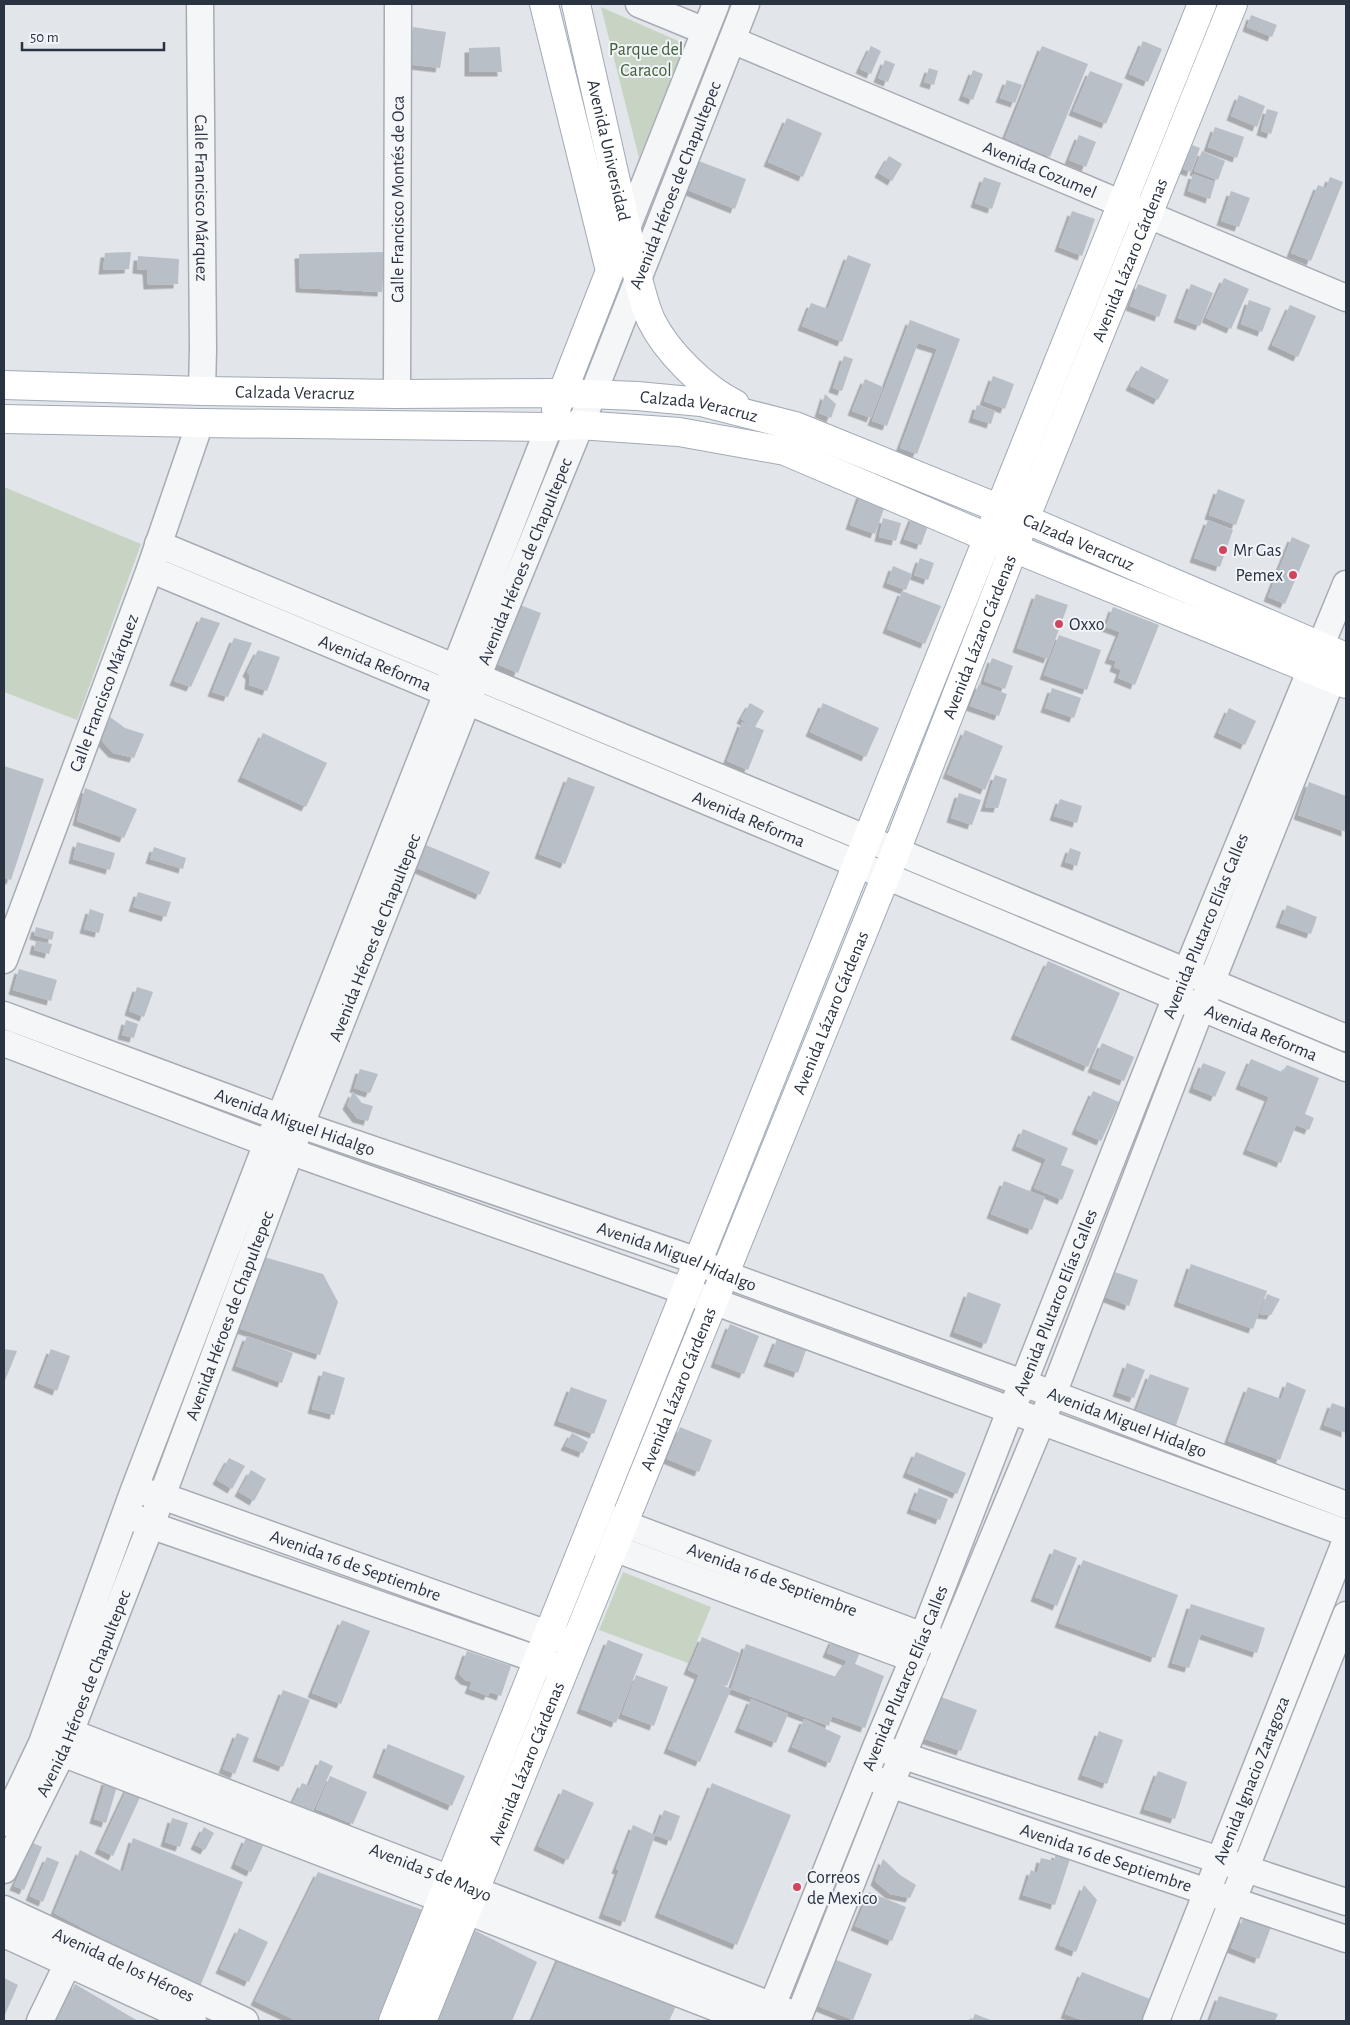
<svg xmlns="http://www.w3.org/2000/svg" width="1350" height="2025" font-family="'Alegreya Sans',sans-serif">
	<style>
		.green { fill: #c8d4c3 }
		.building { fill: #b9bfc7; filter: url(#shadow) }
		.lines { fill: none; stroke-linecap: round; stroke-linejoin: round }
		.minor-casing { stroke: #a7acb4; stroke-width: 29 }
		.major-casing { stroke: #a1aab6; stroke-width: 30 }
		.minor { stroke: #f5f6f8; stroke-width: 26 }
		.major { stroke: #fff; stroke-width: 28 }
		.poi-dot { fill: #cf475e; stroke: #f1f4f8; stroke-width: 2 }
		.labels { text-anchor: middle; stroke-width: 4; stroke-linejoin: round; paint-order: stroke }
		.park-label { font-size: 18px; fill: #3f5e37; stroke: #f1f4f8 }
		.street-label { font-size: 18px; fill: #2a3342; stroke: #f1f4f8 }
		.poi-label { font-size: 18px; fill: #2a3342; stroke: #f1f4f8; text-anchor: start }
	</style>
	<defs>
		<filter id="shadow"><feDropShadow dx="-4.5" dy="4.5" stdDeviation="0" flood-color="#0004"/></filter>
	</defs>
	<rect width="100%" height="100%" fill="#e2e5ea"/>
	<path class="green" d="M601 7 685 44 639 158Z
		M4 487 141 544 77 720 4 692Z
		M623 1572 711 1607 688 1663 599 1630Z"/>
	<path class="building" d="M1251 15 1277 25 1272 37 1247 27Z
		M413 27 446 32 440 68 405 64Z
		M1143 41 1162 49 1148 82 1129 74Z
		M871 46 881 51 871 74 860 69Z
		M1042 46 1088 64 1050 157 1005 138Z
		M500 47 502 72H469V48Z
		M885 60 895 64 888 82 878 78Z
		M929 68 938 71 934 85 924 82Z
		M973 70 983 74 973 100 963 96Z
		M1090 71 1123 84 1106 124 1073 111Z
		M1007 80 1022 85 1015 103 1000 98Z
		M1239 95 1265 106 1257 127 1231 116Z
		M1267 109 1278 112 1271 134 1261 131Z
		M787 118 822 133 803 177 768 162Z
		M1215 127 1244 137 1237 158 1208 147Z
		M1079 135 1096 142 1086 167 1069 160Z
		M1192 145 1200 148 1191 172 1183 169Z
		M1202 151 1225 161 1218 180 1194 171Z
		M889 156 902 164 892 181 879 173Z
		M696 160 746 179 735 209 685 189Z
		M1193 174 1215 182 1210 199 1188 191Z
		M984 177 1001 183 992 209 975 203Z
		M1330 177 1343 182 1311 261 1291 253 1318 185 1326 188Z
		M1231 191 1250 198 1239 227 1221 221Z
		M1072 211 1095 219 1082 256 1059 247Z
		M131 252 129 269 103 270 105 253Z
		M385 252 382 292 300 288 299 254Z
		M848 255 871 264 842 342 802 326 811 303 828 309Z
		M138 256 179 259 178 284 148 285 147 270 137 269Z
		M1224 278 1249 289 1231 329 1206 318Z
		M1138 284 1167 295 1159 317 1130 306Z
		M1191 284 1213 293 1200 326 1178 318Z
		M1249 300 1271 308 1262 332 1241 324Z
		M1290 305 1316 316 1298 357 1272 345Z
		M910 320 960 339 917 454 900 448 937 349 918 343 887 426 872 421Z
		M844 356 853 359 842 391 833 388Z
		M1141 366 1169 380 1158 400 1130 386Z
		M993 376 1014 384 1005 409 984 401Z
		M865 379 883 387 871 418 852 411Z
		M825 394 836 404 831 418 819 413Z
		M977 405 995 411 991 424 973 418Z
		M1218 489 1245 500 1236 525 1209 515Z
		M861 493 886 503 875 534 850 525Z
		M913 516 929 523 921 545 904 539Z
		M883 518 901 523 896 541 879 537Z
		M1208 520 1233 530 1220 567 1194 558Z
		M1292 537 1310 545 1285 604 1268 597Z
		M920 558 934 563 928 580 914 575Z
		M893 566 912 574 906 590 887 583Z
		M902 591 941 606 925 644 887 629Z
		M1036 594 1068 605 1048 659 1017 648Z
		M520 605 541 613 518 673 497 664Z
		M1113 607 1159 625 1135 685 1118 678 1121 670 1114 667 1116 661 1109 659 1120 632 1106 627Z
		M201 617 220 623 191 687 174 681Z
		M1059 635 1101 650 1087 690 1044 675Z
		M234 638 252 643 228 697 212 692Z
		M258 650 280 657 267 691 249 685 250 675 247 672Z
		M992 658 1013 666 1005 689 984 681Z
		M979 684 1007 694 999 716 970 706Z
		M1052 688 1081 698 1074 718 1045 708Z
		M750 703 764 711 755 727 741 719Z
		M823 703 879 728 866 757 810 732Z
		M1229 708 1256 721 1245 745 1218 733Z
		M110 717 125 728 144 734 134 758 113 753 102 741Z
		M742 722 764 730 748 770 727 761Z
		M965 730 1003 746 985 790 947 774Z
		M263 733 327 763 306 807 242 777Z
		M4 766 44 779 11 880 4 878Z
		M995 775 1007 779 998 808 985 807Z
		M568 777 595 787 565 864 539 854Z
		M1309 782 1346 796V832L1298 815Z
		M85 788 137 809 124 838 77 821Z
		M959 793 981 800 972 825 951 818Z
		M1060 799 1082 806 1077 823 1054 816Z
		M77 842 115 853 110 870 73 859Z
		M426 845 490 872 480 895 417 868Z
		M154 847 186 858 183 869 150 859Z
		M1070 848 1081 852 1077 866 1065 862Z
		M138 892 171 902 166 917 133 907Z
		M1287 905 1317 917 1311 934 1280 923Z
		M90 909 104 914 99 933 84 929Z
		M36 927 54 932 52 940 34 935Z
		M36 941 52 944 49 954 34 950Z
		M1048 961 1120 993 1088 1067 1015 1035Z
		M19 969 57 980 51 1001 13 990Z
		M137 987 153 992 144 1017 129 1011Z
		M126 1020 138 1024 134 1038 122 1035Z
		M1102 1043 1134 1057 1124 1081 1092 1068Z
		M1251 1059 1282 1072 1287 1065 1319 1078 1305 1114 1314 1118 1309 1130 1296 1125 1281 1163 1247 1150 1269 1097 1240 1085Z
		M1203 1063 1226 1072 1215 1097 1193 1088Z
		M360 1069 378 1074 370 1093 354 1088Z
		M1093 1091 1119 1102 1101 1141 1076 1130Z
		M353 1092 362 1103 373 1106 368 1121 357 1118 347 1105Z
		M1023 1129 1068 1148 1061 1165 1074 1170 1062 1200 1034 1188 1046 1159 1016 1146Z
		M1004 1181 1045 1197 1032 1230 991 1214Z
		M264 1257 323 1274 338 1302 320 1355 235 1327Z
		M1191 1264 1267 1291 1253 1329 1178 1302Z
		M1112 1271 1138 1280 1129 1306 1103 1296Z
		M968 1292 1001 1304 986 1344 954 1332Z
		M1267 1294 1280 1299 1271 1315 1260 1314Z
		M730 1324 759 1336 744 1374 715 1363Z
		M247 1336 293 1353 282 1383 236 1366Z
		M777 1339 806 1350 798 1373 768 1362Z
		M4 1349 17 1351 4 1383Z
		M51 1349 70 1356 57 1391 38 1383Z
		M1127 1363 1145 1370 1134 1398 1117 1392Z
		M323 1371 345 1378 334 1415 312 1409Z
		M1150 1374 1189 1388 1175 1428 1135 1414Z
		M1287 1382 1306 1390 1280 1460 1228 1441 1248 1387 1281 1399Z
		M571 1387 607 1400 594 1434 558 1421Z
		M1332 1403 1346 1408V1433L1324 1425Z
		M680 1427 712 1440 699 1472 667 1459Z
		M572 1433 588 1442 583 1453 565 1446Z
		M916 1452 966 1473 957 1494 907 1473Z
		M229 1458 245 1466 232 1489 217 1480Z
		M251 1470 266 1479 254 1501 239 1492Z
		M919 1488 948 1499 940 1520 911 1509Z
		M1054 1549 1077 1558 1057 1606 1035 1597Z
		M1083 1560 1178 1595 1155 1658 1059 1623Z
		M1191 1604 1265 1628 1257 1653 1201 1634 1189 1668 1172 1663Z
		M342 1620 370 1631 341 1704 312 1693Z
		M702 1637 740 1653 727 1686 715 1682 731 1689 700 1762 668 1749 699 1675 688 1670Z
		M833 1639 861 1650 855 1664 884 1676 865 1728 832 1716 829 1726 731 1689 746 1644 836 1677 847 1661 827 1653Z
		M608 1640 643 1654 616 1723 581 1709Z
		M467 1651 511 1666 501 1696 490 1692 488 1696 469 1689 472 1682 465 1680 459 1674Z
		M636 1675 668 1687 654 1726 622 1714Z
		M283 1690 310 1700 283 1767 257 1757Z
		M941 1697 977 1710 961 1751 925 1739Z
		M751 1699 788 1714 776 1743 739 1728Z
		M804 1719 841 1736 830 1763 792 1747Z
		M1099 1731 1123 1740 1107 1784 1082 1775Z
		M237 1733 249 1738 235 1774 223 1769Z
		M388 1744 465 1776 452 1806 377 1773Z
		M320 1760 333 1766 311 1815 291 1806 302 1783 309 1786Z
		M1158 1771 1187 1782 1175 1819 1144 1809Z
		M330 1776 367 1792 353 1824 316 1809Z
		M106 1780 118 1783 106 1823 94 1819Z
		M712 1783 791 1815 737 1945 659 1913Z
		M128 1787 142 1793 113 1856 99 1849Z
		M563 1789 594 1803 568 1860 538 1846Z
		M664 1810 680 1816 671 1841 655 1835Z
		M172 1818 188 1823 180 1847 165 1842Z
		M633 1825 655 1835 625 1922 603 1914 619 1870 616 1869Z
		M204 1827 214 1833 205 1850 195 1845Z
		M133 1838 243 1882 199 1989 54 1913 80 1850 123 1872Z
		M246 1838 263 1846 251 1872 235 1864Z
		M33 1843 42 1847 24 1890 14 1886Z
		M1056 1853 1070 1859 1055 1905 1023 1895 1031 1870 1037 1873 1041 1858 1054 1861Z
		M47 1857 59 1862 43 1902 30 1896Z
		M883 1859 900 1875 916 1885 910 1898 890 1894 875 1881Z
		M318 1872 428 1912 378 2021H297L255 2001Z
		M1084 1885 1097 1900 1076 1952 1059 1945Z
		M869 1892 906 1907 892 1941 855 1926Z
		M1243 1918 1271 1927 1259 1959 1231 1948Z
		M239 1928 268 1942 249 1982 220 1969Z
		M472 1929 537 1962 512 2021H437Z
		M560 1956 676 2006 669 2021H532Z
		M834 1959 872 1974 853 2020 815 2005Z
		M1082 1972 1150 1999 1141 2021H1085L1065 2014Z
		M4 1978 18 1985 4 2017Z
		M75 1984 138 2021H56Z
		M1219 1996 1278 2014 1275 2021H1210Z
		M975 2014 993 2021H972Z"/>
	<g class="lines">
		<defs>
			<g id="minor">
				<path id="s1" d="M200 4 203 349 202 391"/>
				<path d="M639 4 705 31"/>
				<path id="s2" d="M732 40 1346 298"/>
				<path d="M623 238 716 4"/>
				<path id="s3" d="M397 394 398 4"/>
				<path d="M158 544 1346 1038"/>
				<path id="s4" d="M150 569 1346 1068"/>
				<path id="s5" d="M4 960 150 569 200 423"/>
				<path id="s6" d="M4 1015 301 1125 698 1261 724 1274 1053 1394 1346 1505"/>
				<path d="M4 1043 267 1143 713 1301 1346 1533"/>
				<path id="s7" d="M144 1492 162 1496 570 1642"/>
				<path id="s8" d="M603 1516 939 1642"/>
				<path d="M136 1518 150 1525 559 1667"/>
				<path d="M592 1540 914 1659"/>
				<path id="s9" d="M54 1726 450 1879 475 1890 788 2012"/>
				<path d="M47 1746 62 1753 442 1899 467 1911 750 2021"/>
				<path d="M886 1750 1346 1902"/>
				<path id="s10" d="M875 1779 1346 1939"/>
				<path d="M4 1823 42 1743 134 1490 267 1143 280 1117 447 693 455 668 549 427"/>
				<path id="s11" d="M4 1870 62 1753 162 1496 291 1150 467 702 593 394 746 4"/>
				<path id="s12" d="M4 1909 245 2021"/>
				<path d="M4 1934 193 2021"/>
				<path d="M40 2021 68 1963"/>
				<path id="s13" d="M766 2021 876 1747 923 1636 1010 1411 1023 1384 1176 997 1346 584"/>
				<path d="M797 2021 891 1783 1053 1394 1201 1008 1340 659"/>
				<path id="s14" d="M1156 2021 1346 1540"/>
				<path d="M1185 2021 1346 1615"/>
			</g>
			<g id="major">
				<path d="M544 4 610 271 556 409"/>
				<path id="s15" d="M576 4 638 279C642 293 645 307 651 320 666 351 703 388 735 404"/>
				<path id="s16" d="M4 385 202 391 397 394 562 393 637 396 701 402 795 426 1025 519 1346 657"/>
				<path d="M4 419 200 423 549 427 579 425 679 432 785 451 989 538 1346 684"/>
				<path d="M393 2021 1202 4"/>
				<path id="s17" d="M422 2021 896 851 1025 519 1233 4"/>
			</g>
		</defs>
		<use href="#minor" class="minor-casing"/>
		<use href="#major" class="major-casing"/>
		<use href="#minor" class="minor"/>
		<use href="#major" class="major"/>
	</g>
	<g class="poi-dot">
		<circle cx="1223" cy="550" r="5"/>
		<circle cx="1293" cy="575" r="5"/>
		<circle cx="1059" cy="624" r="5"/>
		<circle cx="797" cy="1887" r="5"/>
	</g>
	<g class="labels">
		<g class="park-label">
			<text x="646" y="55">Parque del<tspan x="646" dy="21">Caracol</tspan></text>
		</g>
		<g class="street-label">
			<text dy="6" stroke="none"><textPath href="#s15" startOffset="150">Avenida Universidad</textPath></text>
			<text dy="6" stroke="none"><textPath href="#s2" startOffset="334">Avenida Cozumel</textPath></text>
			<text dy="6" stroke="none"><textPath href="#s11" startOffset="1814">Avenida Héroes de Chapultepec</textPath></text>
			<text dy="6" stroke="none"><textPath href="#s1" startOffset="194">Calle Francisco Márquez</textPath></text>
			<text dy="6" stroke="none"><textPath href="#s3" startOffset="195">Calle Francisco Montés de Oca</textPath></text>
			<text dy="6" stroke="none"><textPath href="#s17" startOffset="1898">Avenida Lázaro Cárdenas</textPath></text>
			<text dy="6" stroke="none"><textPath href="#s16" startOffset="291">Calzada Veracruz</textPath></text>
			<text dy="6" stroke="none"><textPath href="#s16" startOffset="696">Calzada Veracruz</textPath></text>
			<text dy="6" stroke="none"><textPath href="#s16" startOffset="1101">Calzada Veracruz</textPath></text>
			<text dy="6" stroke="none"><textPath href="#s11" startOffset="1409">Avenida Héroes de Chapultepec</textPath></text>
			<text dy="6" stroke="none"><textPath href="#s17" startOffset="1492">Avenida Lázaro Cárdenas</textPath></text>
			<text dy="6" stroke="none"><textPath href="#s4" startOffset="244">Avenida Reforma</textPath></text>
			<text dy="6" stroke="none"><textPath href="#s5" startOffset="285">Calle Francisco Márquez</textPath></text>
			<text dy="6" stroke="none"><textPath href="#s4" startOffset="649">Avenida Reforma</textPath></text>
			<text dy="6" stroke="none"><textPath href="#s13" startOffset="1180">Avenida Plutarco Elías Calles</textPath></text>
			<text dy="6" stroke="none"><textPath href="#s11" startOffset="1004">Avenida Héroes de Chapultepec</textPath></text>
			<text dy="6" stroke="none"><textPath href="#s17" startOffset="1088">Avenida Lázaro Cárdenas</textPath></text>
			<text dy="6" stroke="none"><textPath href="#s4" startOffset="1204">Avenida Reforma</textPath></text>
			<text dy="6" stroke="none"><textPath href="#s6" startOffset="310">Avenida Miguel Hidalgo</textPath></text>
			<text dy="6" stroke="none"><textPath href="#s6" startOffset="715">Avenida Miguel Hidalgo</textPath></text>
			<text dy="6" stroke="none"><textPath href="#s13" startOffset="775">Avenida Plutarco Elías Calles</textPath></text>
			<text dy="6" stroke="none"><textPath href="#s11" startOffset="599">Avenida Héroes de Chapultepec</textPath></text>
			<text dy="6" stroke="none"><textPath href="#s17" startOffset="682">Avenida Lázaro Cárdenas</textPath></text>
			<text dy="6" stroke="none"><textPath href="#s6" startOffset="1195">Avenida Miguel Hidalgo</textPath></text>
			<text dy="6" stroke="none"><textPath href="#s7" startOffset="224">Avenida 16 de Septiembre</textPath></text>
			<text dy="6" stroke="none"><textPath href="#s8" startOffset="181">Avenida 16 de Septiembre</textPath></text>
			<text dy="6" stroke="none"><textPath href="#s13" startOffset="370">Avenida Plutarco Elías Calles</textPath></text>
			<text dy="6" stroke="none"><textPath href="#s11" startOffset="194">Avenida Héroes de Chapultepec</textPath></text>
			<text dy="6" stroke="none"><textPath href="#s17" startOffset="278">Avenida Lázaro Cárdenas</textPath></text>
			<text dy="6" stroke="none"><textPath href="#s14" startOffset="259">Avenida Ignacio Zaragoza</textPath></text>
			<text dy="6" stroke="none"><textPath href="#s10" startOffset="244">Avenida 16 de Septiembre</textPath></text>
			<text dy="6" stroke="none"><textPath href="#s9" startOffset="404">Avenida 5 de Mayo</textPath></text>
			<text dy="6" stroke="none"><textPath href="#s12" startOffset="132">Avenida de los Héroes</textPath></text>
		</g>
		<g class="poi-label">
			<text x="1233" y="556">Mr Gas</text>
			<text x="1283" y="581" text-anchor="end">Pemex</text>
			<text x="1069" y="630">Oxxo</text>
			<text x="807" y="1883">Correos<tspan x="807" dy="21">de Mexico</tspan></text>
		</g>
	</g>
	<rect width="1350" height="2025" fill="none" stroke="#2a3342" stroke-width="10"/>
	<path d="M22 42v8h142v-8" fill="none" stroke="#2a3342" stroke-width="2.5"/>
	<text x="30" y="42" font-size="15" fill="#2a3342" stroke="#f1f4f8" stroke-width="4" paint-order="stroke">50 m</text>
</svg>
